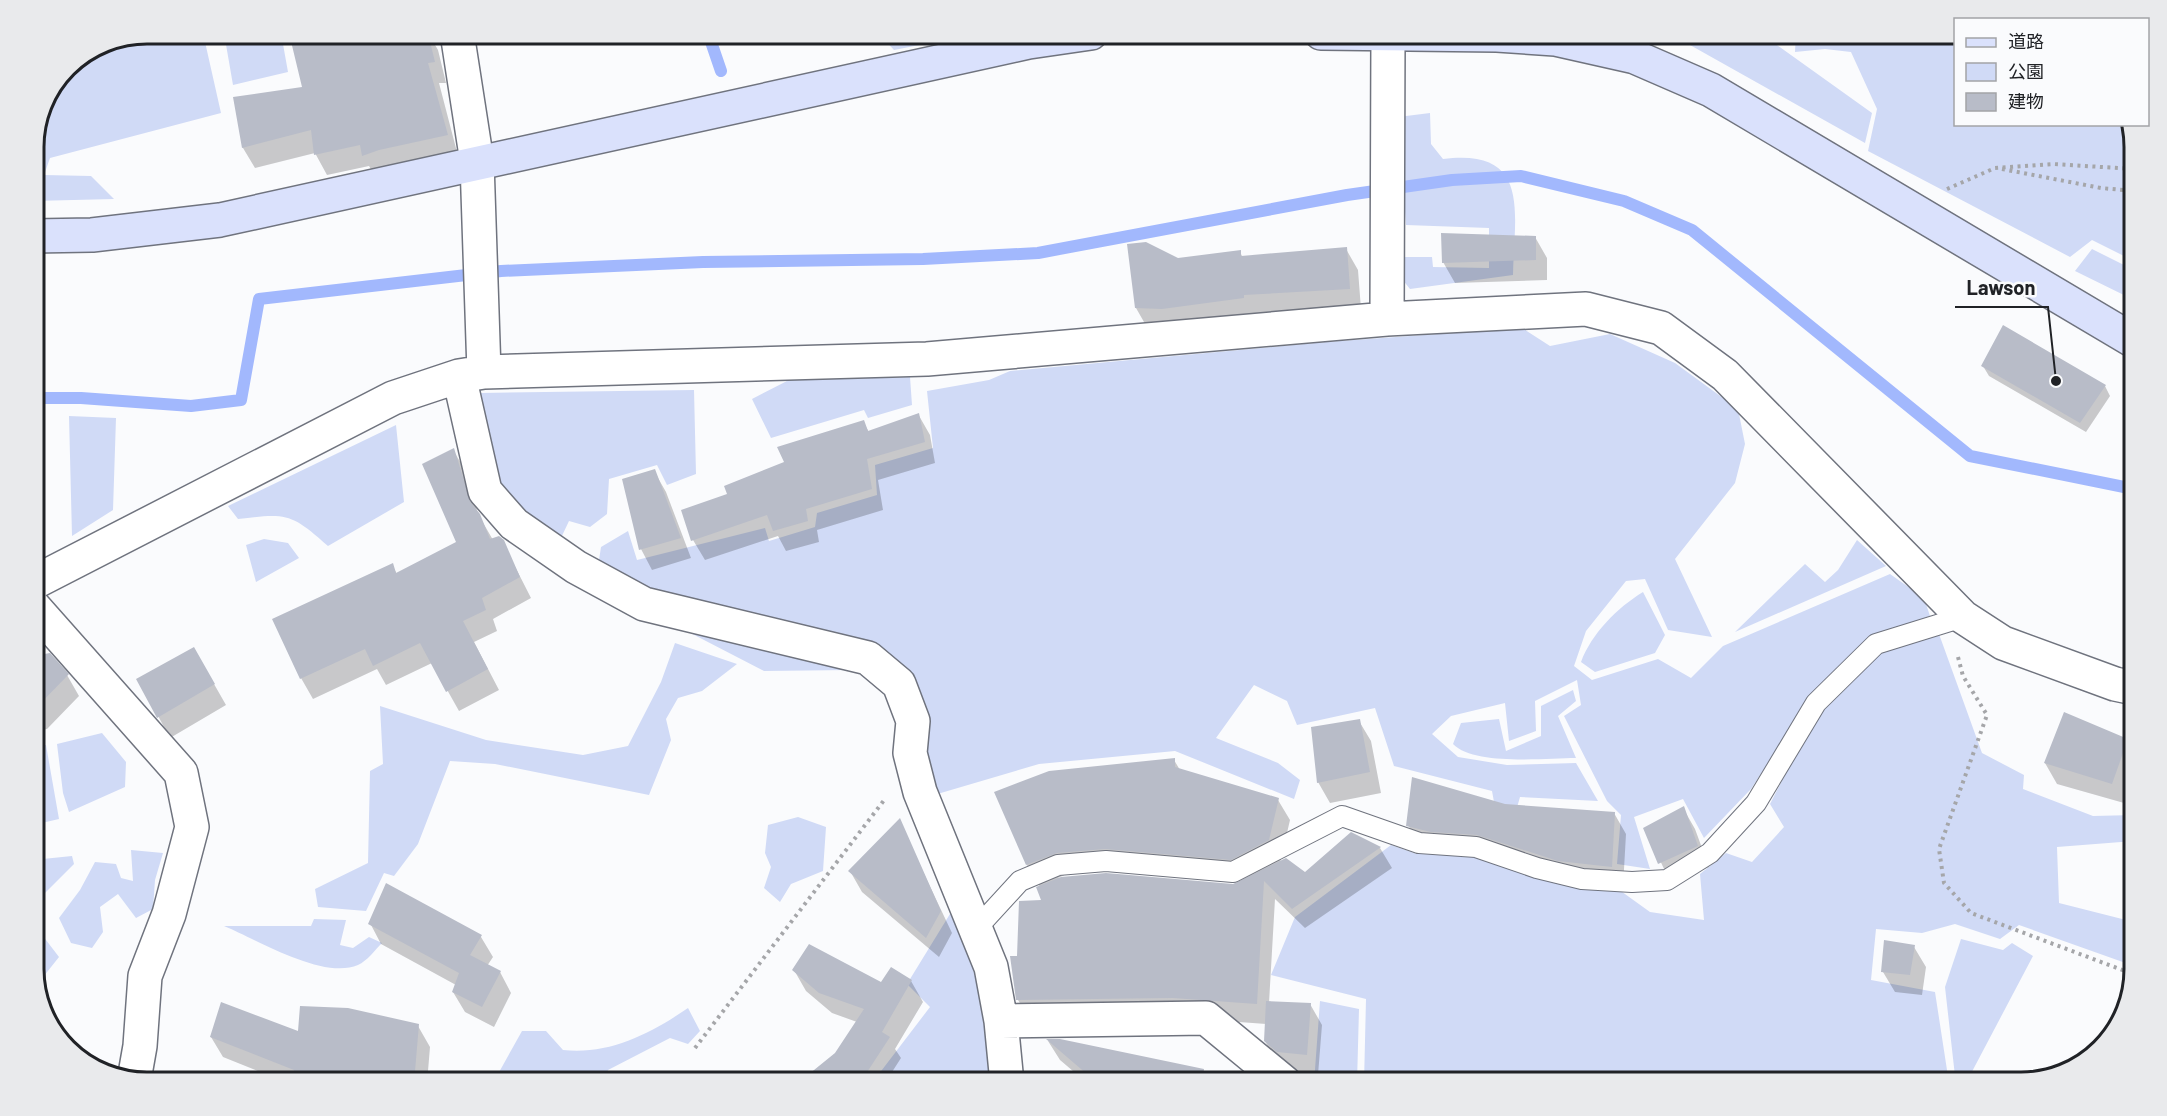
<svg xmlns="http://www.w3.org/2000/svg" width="2167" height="1116" font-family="Barlow,'Noto Sans JP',sans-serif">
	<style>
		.green { fill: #d0daf6 }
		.shadow { fill: #0003; fill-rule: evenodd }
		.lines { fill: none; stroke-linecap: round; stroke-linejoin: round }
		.stream { stroke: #a2b8fd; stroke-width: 12 }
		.building { fill: #b8bcc8 }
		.lane-casing { stroke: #6f737e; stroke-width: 22 }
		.street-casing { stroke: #6f737e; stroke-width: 36 }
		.secondary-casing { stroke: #6f737e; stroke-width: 36 }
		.path { stroke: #a5a6a9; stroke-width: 4; stroke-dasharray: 3 4.5; stroke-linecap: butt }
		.lane { stroke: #fff; stroke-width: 20 }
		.street { stroke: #fff; stroke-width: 33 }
		.secondary { stroke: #dae1fc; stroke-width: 33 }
		.rim { fill: none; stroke: #202226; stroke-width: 3 }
		.leader { fill: none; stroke: #202226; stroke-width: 2 }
		.callout-dot { fill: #202226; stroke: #fafbfd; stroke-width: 2 }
		.callout-label { font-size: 20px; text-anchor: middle; font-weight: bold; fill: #202226; stroke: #fafbfd; stroke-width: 5; stroke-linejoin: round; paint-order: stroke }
	</style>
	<rect width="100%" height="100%" fill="#fafbfd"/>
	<path class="green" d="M146 33H203L221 113 50 158 44 175 91 176 114 199 33 201V139L66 66 103 42Z
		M224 33H281L288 72 233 85Z
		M878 33H980L894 50Z
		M1652 33H1760L1872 113 1865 143 1690 45Z
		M1796 33H1955L1956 124 2129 125 2134 139V261L2092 240 2070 257 1868 151 1877 109 1851 52 1825 49 1795 52Z
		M1430 113 1431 144 1443 159C1532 148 1514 213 1513 275L1410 289 1402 279 1401 257H1432L1433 267 1489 268V228L1406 225 1398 117Z
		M2092 249 2130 268 2134 300 2075 271Z
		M1522 328 1550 346 1610 334 1675 363 1738 409 1745 444 1735 483 1675 559 1712 637 1668 630 1645 579 1626 581 1586 631 1574 666 1592 680 1658 659 1691 678 1723 646 1890 574 1924 598 1930 616 1868 640 1808 702 1751 789 1704 838 1683 799 1634 817 1650 869 1617 864 1621 815 1607 801 1564 716 1581 705 1577 680 1535 701 1536 731 1509 741 1505 703 1451 716 1432 734 1458 757 1507 765 1576 763 1598 801 1520 797 1514 818 1496 813 1492 791 1394 766 1375 708 1297 725 1287 701 1254 685 1216 738 1278 763 1300 780 1294 799 1175 751 1039 764 934 795 909 686 850 670 764 671 675 625 650 590 599 560 601 547 628 531 637 560 765 528 769 541 815 527 817 513 877 495 875 465 933 448 927 391 989 380 1010 371 1326 342Z
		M910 377 912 405 868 418 864 410 771 438 752 399 789 380Z
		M694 390 696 474 667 485 657 465 609 479 607 514 590 527 569 521 560 540 515 503 491 470 477 410 480 393Z
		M69 416 116 418 113 510 72 536Z
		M396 425 404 502 328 546C291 513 287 513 238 519L228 506Z
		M264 539 288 543 299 558 256 582 246 545Z
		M1857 540 1886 566 1735 632 1805 564 1825 582 1838 570Z
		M1643 592 1665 635 1655 653 1595 672 1581 662C1592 633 1617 608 1643 592Z
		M1939 634 1982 753 2024 775 2023 789 2093 816 2134 815V841L2057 847 2059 903 2134 922V966L2019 925 2000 939 1955 924 1922 933 1876 929 1871 980 1935 992 1949 1083H1364L1366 999 1271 975 1295 917 1391 845 1417 854 1472 855 1618 889 1650 912 1704 920 1700 874 1726 853 1752 862 1784 827 1770 804 1820 707 1882 652Z
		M675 643 737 664 702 691 678 698 666 719 671 740 649 795 495 764 450 761 418 844 394 876 384 873 366 911 318 907 315 889 368 863 370 771 383 764 380 706 486 740 583 755 628 746 661 682Z
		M1573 690 1576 701 1558 716 1576 758C1546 758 1474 766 1453 744L1461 723 1499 719 1506 751 1541 736V706Z
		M102 733 126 762 125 787 69 812 63 793 57 744Z
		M46 745 59 819 33 825V747Z
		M798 817 826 827 823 871 791 884 780 902 764 888 771 867 765 853 768 825Z
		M131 850 163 853 155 880 153 909 136 918 118 894 100 907 103 932 92 948 71 943 59 918 80 890 95 862 116 864 121 878 133 881Z
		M72 856 74 864 42 896 33 923 59 957 36 986 33 977V860Z
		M953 909C976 968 987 1021 996 1083H872L930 1007 907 984Z
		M314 919 346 920 340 945 353 948 369 937 382 943C375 950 367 961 358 965 323 980 258 940 224 926H311Z
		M1961 939 2003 950 2012 943 2033 956 1966 1083 1955 1076 1945 987Z
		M1320 1001 1359 1009 1357 1083H1314Z
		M688 1008 700 1031 688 1044 670 1038 608 1070 604 1083H537L536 1080 533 1083H493L522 1031H546L563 1050C609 1055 650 1034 688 1008Z"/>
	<path class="shadow" d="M219 33H266L225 44Z
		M290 33H428L438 50 446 83H439L458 156 375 176 369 166 327 175 315 153 255 168 243 148 234 99 304 88Z
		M1535 237 1547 258V280L1455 283 1443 262Z
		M1346 249 1358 270 1361 309 1148 329 1136 308 1178 259 1240 252 1243 258Z
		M1983 366 2105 386 2110 396 2086 432 1989 376Z
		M918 414 930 435 935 463 878 480 883 510 817 530 819 542 786 551 778 536 705 560 693 540 729 495 863 422 869 432Z
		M453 450 465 470 478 514 493 540 502 541 531 598 493 619 497 631 474 642 499 690 459 711 432 663 386 685 377 669 313 699 301 678 392 565 397 574 458 542Z
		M654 471 666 492 691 558 652 570 641 549Z
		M194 649 226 705 170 738 138 679Z
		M33 657 67 675 79 696 47 729 33 732Z
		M1359 721 1371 741 1381 793 1330 803 1318 782Z
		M2127 740 2134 753V775L2124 803 2057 784 2045 763Z
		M1174 760 1180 770 1278 800 1290 820 1280 863 1305 874 1351 834 1380 848 1392 868 1305 928 1275 899 1269 1003 1310 1004 1322 1025 1318 1075 1290 1072 1277 1062 1265 1041 1266 1024 1185 1018 1030 1020 1018 1000 1019 957 1044 902 1040 887 1027 865 996 793ZM1118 869 1244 880 1233 885 1058 878 1069 873Z
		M1505 806 1614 813 1626 834 1623 887 1490 855 1420 846 1408 825Z
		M1683 808 1695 829 1709 867 1671 884 1645 828Z
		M899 821 952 933 939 957 862 892 850 871Z
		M370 923 481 937 493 957 487 966 500 972 511 993 494 1027 465 1012 453 992 456 985 381 944Z
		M1914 947 1926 967 1922 995 1895 992 1883 972Z
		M794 970 882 984 911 981 923 1002 895 1049 901 1058 885 1083H801L836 1054 857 1022 832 1013 806 991Z
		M418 1026 430 1047 427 1083H288L223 1057 211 1037Z
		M1048 1041 1160 1070 1243 1075 1253 1083H1087L1060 1060Z
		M1048 1071 1072 1083H1048Z"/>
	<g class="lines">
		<path class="stream" d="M708 33 721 71
			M33 398H81L191 406 241 400 259 299 501 271 703 262 923 259 1038 253 1347 195 1452 180 1521 176 1624 201 1692 230 1970 456 2134 489"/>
	</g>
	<path class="building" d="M289 33H428L435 62 428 63 448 135 379 150 362 156 360 145 314 155 311 130 242 148 233 97 302 87Z
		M1441 233 1536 236V260L1442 263Z
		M1146 242 1178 258 1241 250V256L1347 247 1350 289 1244 295V298L1162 309 1135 308 1127 244Z
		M2003 325 2106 385 2080 423 1981 366Z
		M919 413 925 442 867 459 872 489 806 509 808 521 773 531 767 515 691 541 681 510 727 494 724 486 784 462 777 447 864 420 868 431Z
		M454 448 471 503 480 514 490 539 499 536 504 540 520 577 482 598 486 610 463 621 488 669 446 692 420 643 373 666 365 649 300 679 272 619 393 563 396 573 456 542 422 464Z
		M655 469 681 538 639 550 622 479Z
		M194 647 215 684 157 718 136 679Z
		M50 653 69 674 33 711V656Z
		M2064 712 2128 739 2112 784 2044 763Z
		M1360 719 1370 772 1317 783 1311 727Z
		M1175 758V767L1279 798 1269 840 1231 860 1105 849 1057 853 1026 865 994 792 1049 771Z
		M1412 777 1505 804 1615 812 1612 867 1558 861 1477 835 1431 832 1406 826Z
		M1684 806 1698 846 1658 864 1643 828Z
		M900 818 941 911 926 938 848 871Z
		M1351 832 1381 847 1292 909 1264 881 1257 1004 1173 998 1016 1000 1010 956H1017L1019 901 1041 900 1036 887 1061 877 1106 873 1233 884 1286 858 1305 872Z
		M386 883 482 935 470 955 501 971 482 1007 452 992 459 973 368 924Z
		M1884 940 1915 945 1910 975 1881 972Z
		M809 944 881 982 891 967 912 980 882 1032 890 1037 860 1083H798L835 1053 864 1009 819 993 792 970Z
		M1266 1001 1311 1003 1307 1055 1277 1052 1264 1041Z
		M221 1002 298 1031 300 1006 348 1008 419 1024 414 1083H292L294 1070 210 1037Z
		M1046 1039H1060L1204 1069 1202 1083H1113L1114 1076 1088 1075Z"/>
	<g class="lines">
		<defs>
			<path id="lane" d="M976 929 1020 881 1058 865 1106 861 1233 872 1342 816 1419 843 1476 847 1537 868 1582 879 1632 882 1667 880 1710 853 1756 803 1816 703 1876 644 1963 617"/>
			<path id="street" d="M457 33 477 162 484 372
				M1387 319 1388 34
				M459 376 485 491 514 524 576 567 644 604 868 658 899 684 913 721 910 753 920 792 991 967 1001 1021 1007 1083
				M33 583 393 398 459 376 484 372 927 359 1387 319 1586 309 1661 328 1725 375 1963 617 2003 643 2115 684 2134 688
				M33 606 181 773 192 827 169 914 145 976 140 1046 134 1080
				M1001 1021 1206 1018 1285 1083"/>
			<path id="secondary" d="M1321 33 1497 35 1555 39 1635 57 1711 90 2134 341
				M33 236 92 235 220 220 1029 42 1091 33"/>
		</defs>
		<use href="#lane" class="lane-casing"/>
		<use href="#street" class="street-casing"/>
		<use href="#secondary" class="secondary-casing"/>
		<path class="path" d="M2002 169 2101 188 2134 191
			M1947 189 1995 168 2053 164 2134 169
			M1958 657 1963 676 1987 715 1939 849 1944 883 1971 913 2133 974
			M695 1048 885 799"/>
		<use href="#lane" class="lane"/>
		<use href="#street" class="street"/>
		<use href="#secondary" class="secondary"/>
	</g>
	<path d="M0 0H2167V1116H0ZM147 44H2021A103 103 0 0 1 2124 147V969A103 103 0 0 1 2021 1072H147A103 103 0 0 1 44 969V147A103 103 0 0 1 147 44Z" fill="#e9eaec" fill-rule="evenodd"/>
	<path class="rim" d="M147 44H2021A103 103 0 0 1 2124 147V969A103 103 0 0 1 2021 1072H147A103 103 0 0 1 44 969V147A103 103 0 0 1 147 44Z"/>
	<path class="leader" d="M2056 381L2048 307H1955"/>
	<circle class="callout-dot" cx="2056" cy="381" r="6"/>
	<g class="callout-label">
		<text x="2001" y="295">Lawson</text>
	</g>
	<rect x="1954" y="18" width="195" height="108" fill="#fafbfd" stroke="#a3a4a7" stroke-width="1.5"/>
	<rect x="1966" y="38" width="30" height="9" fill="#dae1fc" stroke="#a3a4a7" stroke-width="1.5"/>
	<text x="2008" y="48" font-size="18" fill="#202226">道路</text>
	<rect x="1966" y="63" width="30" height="18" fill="#d0daf6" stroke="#a3a4a7" stroke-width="1.5"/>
	<text x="2008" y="78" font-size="18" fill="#202226">公園</text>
	<rect x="1966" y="93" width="30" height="18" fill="#b8bcc8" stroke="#a3a4a7" stroke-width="1.5"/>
	<text x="2008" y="108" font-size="18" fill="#202226">建物</text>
</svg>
